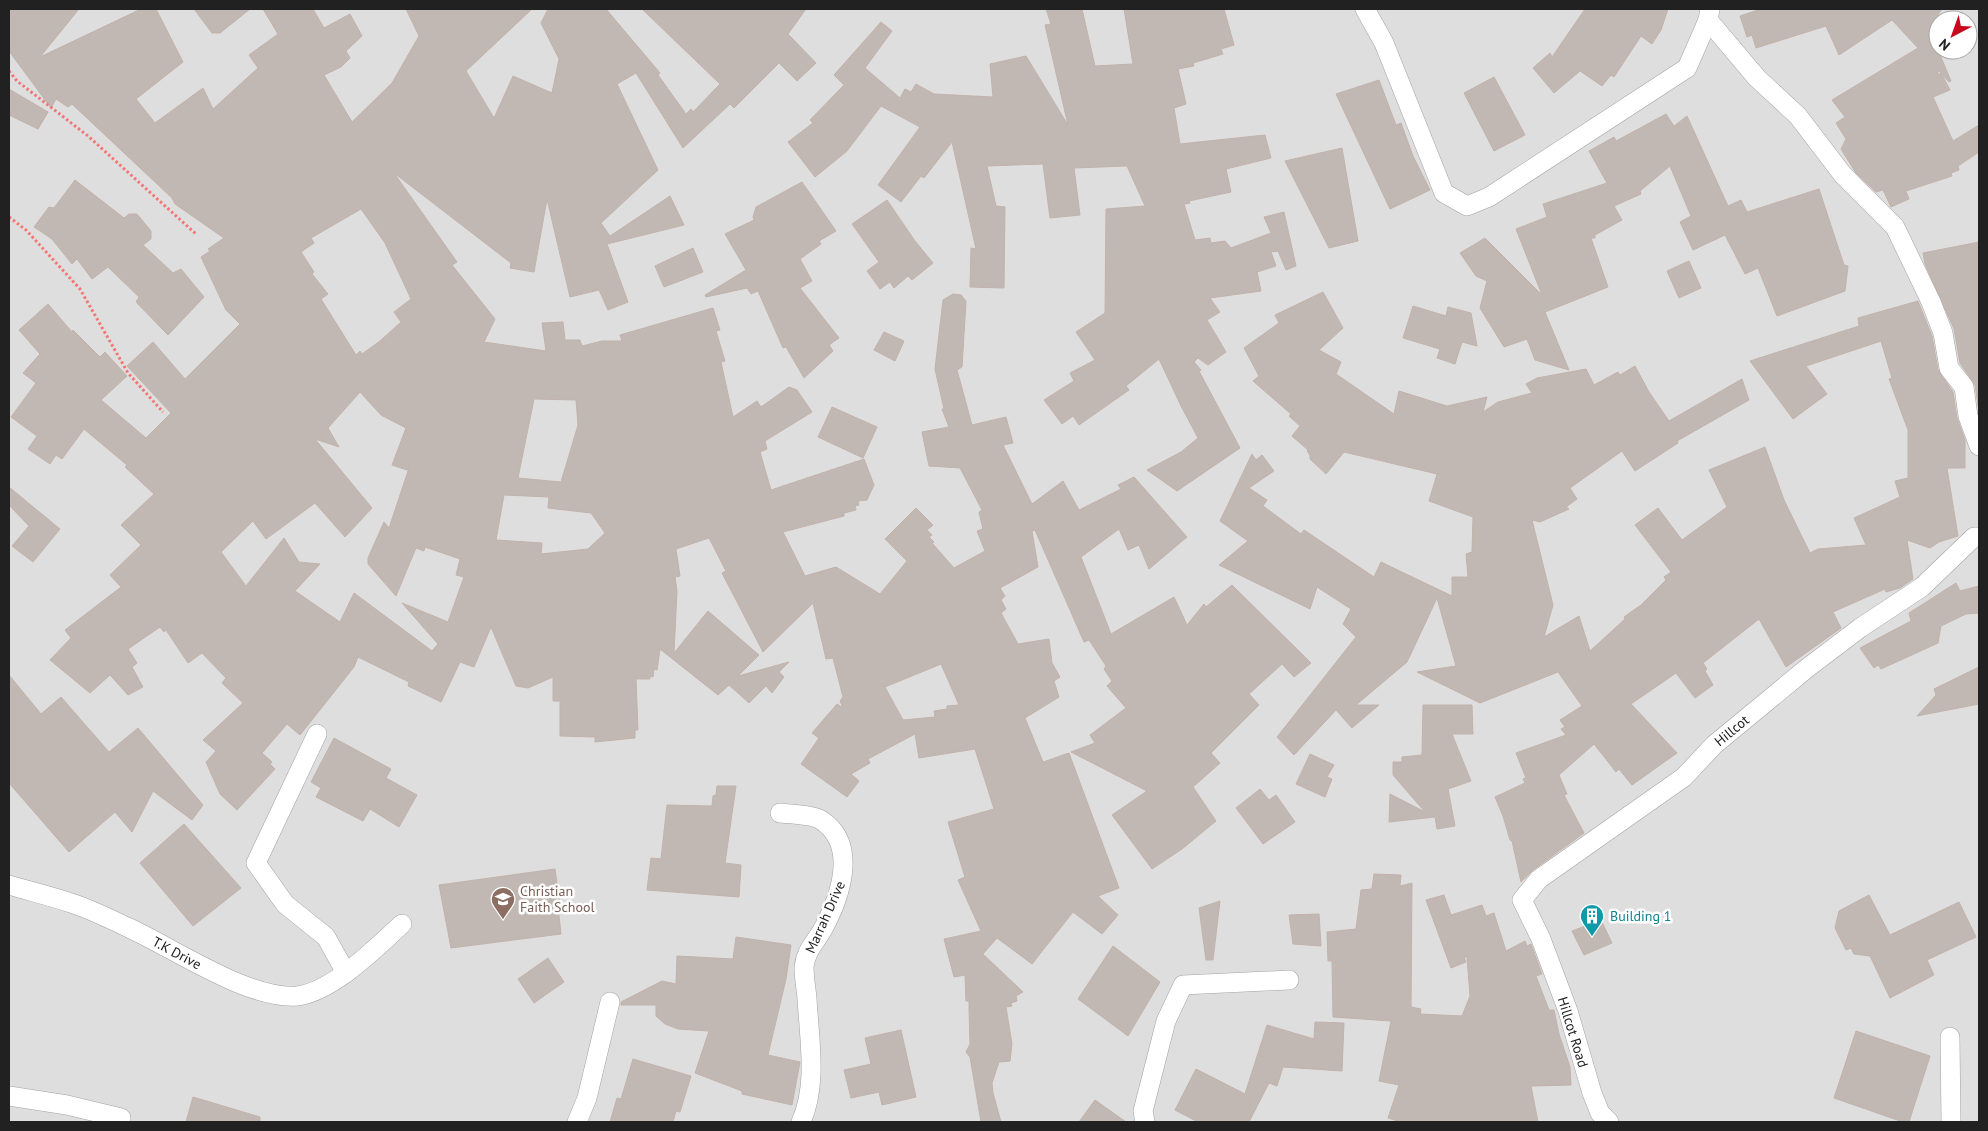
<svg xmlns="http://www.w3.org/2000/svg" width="1988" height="1131" viewBox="0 0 1988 1131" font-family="'PT Sans',sans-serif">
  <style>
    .residential { fill: #dfdede; fill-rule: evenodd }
    .building { fill: #c1b8b4; stroke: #c2b2aa; fill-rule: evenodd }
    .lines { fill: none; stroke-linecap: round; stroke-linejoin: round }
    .street-casing { stroke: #a2a2a2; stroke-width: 20 }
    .path { stroke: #f57575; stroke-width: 3; stroke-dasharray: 2.5 2.5; stroke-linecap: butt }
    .street { stroke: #fff; stroke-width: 19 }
    .labels { text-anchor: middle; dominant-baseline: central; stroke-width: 5; stroke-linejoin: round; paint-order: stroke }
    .street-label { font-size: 14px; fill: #212121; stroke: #fff }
    .education-label { font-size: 14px; fill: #785e54; stroke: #fff; text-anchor: start }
    .culture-label { font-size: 14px; fill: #0d838f; stroke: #fff; text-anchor: start }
  </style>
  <rect width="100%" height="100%" fill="#f1ede8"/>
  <path class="residential" d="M 9,9 L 1979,9 L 1979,1122 L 9,1122 ZM 1938,20 L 1968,20 L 1968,50 L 1938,50 Z"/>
  <g class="building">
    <path d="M 9,9 L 79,9 L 40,57 L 141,9 L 156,9 L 183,62 L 136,99 L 155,123 L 203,88 L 213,109 L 258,68 L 249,55 L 278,34 L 263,9 L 313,9 L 324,28 L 350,14 L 362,36 L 346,51 L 350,58 L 341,67 L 324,75 L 352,122 L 392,83 L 419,36 L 406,9 L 532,9 L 466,71 L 494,118 L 513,76 L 552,93 L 559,59 L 541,23 L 548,9 L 606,9 L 660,73 L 658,75 L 686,114 L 691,109 L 693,112 L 720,84 L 642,9 L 806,9 L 788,34 L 816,63 L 797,81 L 779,63 L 734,108 L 730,104 L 683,148 L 636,73 L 617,84 L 658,170 L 601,223 L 610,236 L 670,196 L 684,225 L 607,244 L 628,302 L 608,310 L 599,290 L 570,297 L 547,199 L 534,272 L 510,268 L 511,263 L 394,173 L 457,262 L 452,265 L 495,319 L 484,342 L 546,351 L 542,323 L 563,322 L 565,340 L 580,340 L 582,346 L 602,341 L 622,341 L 620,335 L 713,308 L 720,330 L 716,331 L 725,361 L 721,362 L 733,417 L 757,401 L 761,407 L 789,387 L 797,390 L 812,412 L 765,441 L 767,449 L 760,452 L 771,490 L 864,459 L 874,485 L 867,500 L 858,501 L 859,505 L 855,506 L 856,510 L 844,513 L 844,516 L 783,532 L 805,576 L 836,567 L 880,594 L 907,561 L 885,539 L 916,508 L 933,525 L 927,530 L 932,535 L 929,537 L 934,542 L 932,543 L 954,568 L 985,551 L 977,531 L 983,529 L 979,512 L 982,510 L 960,468 L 929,466 L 922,432 L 949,427 L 942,409 L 944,409 L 935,369 L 943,300 L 953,294 L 961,295 L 966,301 L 962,367 L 957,370 L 972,425 L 1006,417 L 1013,443 L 1003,445 L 1032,504 L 1063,481 L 1079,510 L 1121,489 L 1118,485 L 1134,477 L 1187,537 L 1149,569 L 1139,545 L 1128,550 L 1119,529 L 1081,557 L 1111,634 L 1174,597 L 1187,625 L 1204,604 L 1206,607 L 1232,585 L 1311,663 L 1294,677 L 1282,664 L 1249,694 L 1259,705 L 1211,753 L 1220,763 L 1193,787 L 1216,821 L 1182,849 L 1152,869 L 1112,815 L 1147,791 L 1071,752 L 1095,743 L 1090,735 L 1126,708 L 1107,686 L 1112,681 L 1104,669 L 1106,666 L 1089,640 L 1084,642 L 1035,530 L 1032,531 L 1038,567 L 1000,588 L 1005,596 L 1001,600 L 1006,609 L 1001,613 L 1018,644 L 1049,639 L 1052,663 L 1060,677 L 1054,681 L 1059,697 L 1025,718 L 1043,762 L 1069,753 L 1119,888 L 1098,896 L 1118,915 L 1102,934 L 1073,912 L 1032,964 L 997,938 L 983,954 L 1023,992 L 1016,996 L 1017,1001 L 1011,1003 L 1012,1006 L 1006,1007 L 1012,1044 L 1010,1061 L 999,1062 L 992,1083 L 993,1093 L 1001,1122 L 981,1122 L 970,1057 L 966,1052 L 970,1044 L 969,1008 L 969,1001 L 966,1001 L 965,975 L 954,977 L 944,939 L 981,931 L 958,880 L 965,877 L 948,822 L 994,809 L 975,749 L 919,758 L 915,734 L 868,759 L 870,763 L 851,774 L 859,781 L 847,797 L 801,764 L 819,738 L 812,733 L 837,704 L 843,708 L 840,701 L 843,697 L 833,658 L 826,659 L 813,603 L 763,652 L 722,573 L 726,571 L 709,538 L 676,549 L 680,576 L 675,577 L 677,591 L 674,653 L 708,611 L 759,655 L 738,676 L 789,662 L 779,672 L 784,677 L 772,693 L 766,686 L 749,703 L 729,685 L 718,695 L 660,649 L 657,670 L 654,669 L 653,677 L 650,676 L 650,679 L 636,679 L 638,730 L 635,730 L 635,738 L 595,742 L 595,737 L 560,736 L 560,701 L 553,701 L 553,677 L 528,688 L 516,686 L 491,627 L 474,667 L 460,662 L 441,702 L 408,686 L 409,682 L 358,657 L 354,667 L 300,735 L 287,724 L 262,753 L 272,762 L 270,764 L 275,769 L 237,810 L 220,794 L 206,762 L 216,751 L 203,740 L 243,703 L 222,683 L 226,678 L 202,653 L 188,663 L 166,630 L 164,632 L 160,627 L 128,649 L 137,663 L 132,667 L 143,687 L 128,695 L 110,675 L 90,693 L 50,660 L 71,638 L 65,630 L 121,587 L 110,575 L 141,545 L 121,525 L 154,494 L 125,467 L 127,465 L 84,429 L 62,459 L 56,455 L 50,464 L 28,449 L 37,436 L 11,417 L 36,383 L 23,373 L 40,354 L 19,330 L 48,304 L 72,332 L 73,330 L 100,357 L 105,352 L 127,376 L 101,400 L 146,438 L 171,413 L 127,366 L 153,342 L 185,379 L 240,324 L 226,310 L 201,257 L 210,251 L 208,249 L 224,238 L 175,204 L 172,198 L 72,104 L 68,107 L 56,99 L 51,108 L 9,51 ZM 361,209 L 385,243 L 411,299 L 394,312 L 401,322 L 380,341 L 362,354 L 360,351 L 356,355 L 321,299 L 328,294 L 312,274 L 314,272 L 301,252 L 314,243 L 311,238 ZM 360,392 L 381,415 L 406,428 L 392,465 L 407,470 L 409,468 L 389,528 L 384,522 L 368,558 L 368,564 L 396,596 L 416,548 L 424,551 L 425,547 L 460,559 L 456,575 L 464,577 L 448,622 L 402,603 L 438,644 L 432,651 L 354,593 L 340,622 L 295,591 L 320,564 L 299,562 L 284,538 L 246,586 L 221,552 L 253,521 L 266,539 L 315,503 L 345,537 L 372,508 L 315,439 L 339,447 L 328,428 ZM 534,399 L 576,400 L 578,425 L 561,482 L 518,478 ZM 504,495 L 549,497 L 548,508 L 591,513 L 605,533 L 588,549 L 541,554 L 542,543 L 496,540 ZM 941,664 L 959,705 L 947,706 L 947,709 L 934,711 L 935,717 L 903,720 L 885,687 Z"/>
    <polygon points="194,9 250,9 220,33 212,33"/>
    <polygon points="1046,9 1082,9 1095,66 1133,64 1124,9 1224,9 1234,45 1221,49 1223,54 1193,63 1194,66 1178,69 1186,104 1174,108 1180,144 1265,135 1271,158 1226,169 1231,192 1189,201 1190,203 1184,204 1195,240 1210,238 1211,243 1225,241 1231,248 1271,233 1264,217 1284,212 1296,266 1286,270 1278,251 1271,252 1276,266 1257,272 1261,291 1210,298 1220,312 1207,320 1226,352 1208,365 1198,358 1194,362 1201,370 1199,371 1240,448 1177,491 1147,470 1181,452 1198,438 1181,406 1159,359 1126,386 1129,390 1079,425 1073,416 1062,424 1044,400 1074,381 1070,373 1095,360 1076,332 1105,313 1106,209 1145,206 1127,166 1074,168 1080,215 1050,218 1043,164 987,166 996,206 1005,207 1004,288 970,287 971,248 976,249 952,142 924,178 921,176 901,202 878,185 920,127 881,106 847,151 815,177 788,142 813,123 810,120 844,85 834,75 881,22 892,31 865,68 900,98 905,89 911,92 916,84 934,94 993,97 990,64 1026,56 1068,125 1045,25 1051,24"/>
    <polygon points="1585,9 1668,9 1661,30 1652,44 1641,36 1614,77 1611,75 1602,86 1580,71 1554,93 1533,68 1550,53 1552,57"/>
    <polygon points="1761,9 1942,9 1929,28 1934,38 1938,35 1938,50 1951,81 1949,82 1938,70 1938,75 1941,73 1950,90 1933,97 1953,141 1979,125 1979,152 1958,166 1959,170 1951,173 1952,176 1906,191 1909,199 1891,207 1883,190 1876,192 1856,173 1841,149 1846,139 1836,123 1845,117 1832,100 1918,48 1892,20 1839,55 1826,26 1756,48 1752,35 1747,37 1740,16"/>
    <polygon points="1494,77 1525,135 1494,151 1464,93"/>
    <polygon points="1379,80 1396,125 1401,123 1413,156 1430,190 1390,209 1336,94"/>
    <polygon points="9,89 48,112 38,129 9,115"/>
    <polygon points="1666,114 1674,126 1687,116 1728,206 1741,200 1747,212 1819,189 1844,265 1848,266 1845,291 1777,316 1758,268 1745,274 1725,235 1693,250 1680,222 1691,216 1670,166 1640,191 1641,194 1614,206 1622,220 1595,235 1595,238 1591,238 1608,287 1545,312 1569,370 1535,360 1527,339 1504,347 1480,308 1487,281 1476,276 1460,253 1485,238 1542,295 1516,229 1547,217 1543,204 1607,183 1589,151 1614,137 1616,141"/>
    <polygon points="1342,148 1358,241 1329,248 1285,161"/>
    <polygon points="75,180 124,218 129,214 137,214 151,231 151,239 143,245 173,273 181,269 204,297 168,335 136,302 139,297 108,267 92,279 77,259 72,264 52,239 34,227 49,207 54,208"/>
    <polygon points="802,182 836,231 819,241 821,244 800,259 812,281 800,288 839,338 829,345 833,351 804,378 786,347 783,348 758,291 751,294 747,288 706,297 705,295 746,270 725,234 754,220 753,217 756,207"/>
    <polygon points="887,200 915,241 933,263 912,280 908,276 894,288 890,282 880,289 867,271 879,262 852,224"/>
    <polygon points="1979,242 1979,412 1975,385 1960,363 1954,329 1925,264 1923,253"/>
    <polygon points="693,248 703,272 664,287 655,266"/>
    <polygon points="1689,261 1701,288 1679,298 1667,271"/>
    <polygon points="1323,292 1343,328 1319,350 1341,362 1336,374 1394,414 1399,391 1447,406 1487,397 1483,412 1498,402 1532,393 1526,384 1537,378 1586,369 1594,385 1618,372 1620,375 1635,366 1649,392 1669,421 1742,379 1749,400 1677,441 1678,443 1635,471 1622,451 1570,488 1577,499 1566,507 1569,509 1540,522 1532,520 1553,605 1544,637 1579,616 1590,651 1625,619 1624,617 1641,605 1666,580 1664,577 1671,572 1635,525 1658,508 1682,540 1727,507 1709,470 1765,447 1784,500 1810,553 1818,549 1866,545 1854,518 1900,497 1895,481 1908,478 1908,430 1889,379 1892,378 1881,341 1806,366 1827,394 1793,419 1750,361 1859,326 1858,318 1918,301 1932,336 1938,370 1953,392 1957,418 1965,440 1965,468 1947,468 1958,536 1939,542 1930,548 1907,540 1913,579 1900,588 1886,592 1885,589 1833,612 1841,628 1786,667 1759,619 1703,663 1707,669 1705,671 1713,685 1695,698 1676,673 1631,704 1677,753 1632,785 1619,769 1616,772 1594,744 1559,775 1567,794 1564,795 1584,833 1533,870 1521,882 1512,841 1510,840 1503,816 1495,797 1525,783 1523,779 1526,778 1516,753 1566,735 1561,729 1565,727 1560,720 1582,706 1558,672 1480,703 1417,672 1456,666 1437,598 1407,662 1356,705 1379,705 1352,728 1336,710 1294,755 1277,737 1356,637 1343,624 1351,609 1317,587 1310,609 1219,565 1248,541 1220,521 1252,454 1256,460 1262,455 1274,471 1249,488 1267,500 1263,506 1301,534 1304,530 1374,577 1381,562 1452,596 1452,577 1468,577 1466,554 1472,552 1473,517 1429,501 1437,474 1344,452 1326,474 1310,459 1310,455 1307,451 1308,450 1292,436 1300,426 1289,416 1291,414 1253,381 1259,376 1244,348 1279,323 1275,315"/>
    <polygon points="1413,306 1446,316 1448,307 1471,313 1477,346 1462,342 1455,364 1437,358 1440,349 1403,338"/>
    <polygon points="884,332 904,341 895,361 874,350"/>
    <polygon points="832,407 877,427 863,458 818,437"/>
    <polygon points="9,487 60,529 33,562 12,546 29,526 9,505"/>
    <polygon points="1956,583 1960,591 1979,586 1979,613 1966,614 1941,626 1938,643 1881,669 1878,665 1874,668 1860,648 1911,621 1909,613"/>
    <polygon points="1979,667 1979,704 1917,716 1936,695 1934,689"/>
    <polygon points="9,675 41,714 61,697 109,752 138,728 203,805 192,820 153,791 132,832 115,812 69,852 9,783"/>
    <polygon points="1423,705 1472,705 1473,734 1452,734 1471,781 1448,789 1455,826 1437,829 1435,817 1389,822 1390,794 1425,812 1393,775 1393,762 1402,762 1402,757 1422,755"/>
    <polygon points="334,738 391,769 386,778 417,795 399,827 370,809 363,821 316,797 321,788 311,782"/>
    <polygon points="1310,754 1334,765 1327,777 1332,779 1325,797 1296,784"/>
    <polygon points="717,786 736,786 725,863 741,865 739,897 647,890 651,858 661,859 667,805 712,806 713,796 716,795"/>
    <polygon points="1260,789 1269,800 1276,795 1295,822 1263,844 1236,808"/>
    <polygon points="184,824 241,888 193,926 140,863"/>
    <polygon points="555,869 560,906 558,906 561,934 451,948 439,885"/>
    <polygon points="1374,874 1401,875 1400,886 1412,883 1411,1007 1421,1009 1420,1014 1462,1016 1470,996 1467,957 1464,957 1466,962 1451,968 1426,900 1444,895 1451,915 1482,905 1486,916 1494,913 1506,951 1525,941 1527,946 1531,944 1542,974 1536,976 1549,1010 1554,1010 1559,1034 1570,1067 1571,1085 1531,1086 1538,1122 1401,1122 1388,1118 1399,1085 1379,1081 1391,1021 1333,1017 1332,961 1328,961 1327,932 1356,929 1361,890 1372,889"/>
    <polygon points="1869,895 1890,935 1959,902 1976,937 1927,960 1934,975 1890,998 1870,956 1854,954 1851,948 1846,950 1835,928 1839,911"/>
    <polygon points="1220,901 1213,960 1206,960 1199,908"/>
    <polygon points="1319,914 1321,946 1293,944 1289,915"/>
    <polygon points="1601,920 1612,943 1584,955 1572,931"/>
    <polygon points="736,937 791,945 786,979 768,1055 800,1062 792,1105 742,1094 742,1091 695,1073 709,1031 678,1029 665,1024 656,1016 656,1005 621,1005 621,1002 662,981 676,984 677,956 733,959"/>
    <polygon points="1113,946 1160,982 1128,1036 1078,999"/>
    <polygon points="548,958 564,982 534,1003 518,979"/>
    <polygon points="1315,1022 1344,1023 1342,1071 1283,1067 1277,1086 1269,1083 1249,1122 1198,1122 1175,1110 1196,1069 1245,1094 1267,1025 1314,1039"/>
    <polygon points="901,1030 916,1097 882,1105 879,1092 851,1098 844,1070 871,1064 865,1038"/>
    <polygon points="1856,1031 1930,1056 1909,1122 1903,1122 1834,1098"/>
    <polygon points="633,1059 691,1076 680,1112 676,1111 673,1122 610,1122 617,1098 621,1099"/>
    <polygon points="193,1097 260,1117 260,1122 186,1122"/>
    <polygon points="1095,1100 1126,1122 1079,1122"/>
  </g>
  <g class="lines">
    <g class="street-casing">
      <g id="street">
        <polyline points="1365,9 1384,43 1444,193 1467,206 1489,197 1687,68 1708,20 1710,9"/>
        <polyline points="1708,20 1757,78 1798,116 1843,175 1895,227 1931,302 1943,333 1949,368 1964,387 1968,416 1979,446"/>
        <polyline points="317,734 256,863 285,904 326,937 346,973"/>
        <path d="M 780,813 C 789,814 814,815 821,820 C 858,844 841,895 824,927 C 817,941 806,949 804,967 C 804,977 806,988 807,998 C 809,1038 818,1084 801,1122"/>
        <path id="s1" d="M 9,885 C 29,891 50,896 71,903 C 90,909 108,918 127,927 C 172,947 248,1000 297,996 C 332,992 376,948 402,924"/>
        <polyline points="1950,1037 1951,1122"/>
        <polyline points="9,1096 67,1105 121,1118"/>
        <polyline points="577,1122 587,1098 610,1002"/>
        <polyline points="1145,1122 1143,1111 1166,1021 1183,985 1289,980"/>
        <path id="s2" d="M 1609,1122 L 1600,1113 L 1592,1093 L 1568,1011 L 1541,939 L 1522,900 L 1539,879 L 1684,777 L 1714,745 L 1806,669 L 1860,628 L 1922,587 L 1974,537 L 1979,537"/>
      </g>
    </g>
    <g class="path">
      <polyline points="9,71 17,81 88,136 197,235"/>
      <polyline points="9,217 26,230 80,289 128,373 163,412"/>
    </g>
    <use href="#street" class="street"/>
  </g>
  <defs>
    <g id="school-pin" transform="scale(1.25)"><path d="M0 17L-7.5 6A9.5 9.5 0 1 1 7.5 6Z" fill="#8d6e63" stroke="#fff"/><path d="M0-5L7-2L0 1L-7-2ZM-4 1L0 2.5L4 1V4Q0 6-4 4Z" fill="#fff"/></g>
    <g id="building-pin" transform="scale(1.25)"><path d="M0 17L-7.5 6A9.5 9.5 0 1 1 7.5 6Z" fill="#0f9aa8" stroke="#fff"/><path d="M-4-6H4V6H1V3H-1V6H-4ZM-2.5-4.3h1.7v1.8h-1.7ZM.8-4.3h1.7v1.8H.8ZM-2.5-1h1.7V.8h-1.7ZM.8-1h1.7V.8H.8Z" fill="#fff"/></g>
  </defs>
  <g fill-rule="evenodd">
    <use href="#school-pin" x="503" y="899"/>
    <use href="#building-pin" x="1592" y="916"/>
  </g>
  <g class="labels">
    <g class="street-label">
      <text stroke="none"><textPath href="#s2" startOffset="511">Hillcot</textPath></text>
      <text transform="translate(825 917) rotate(-66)">Marrah Drive</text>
      <text stroke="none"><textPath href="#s1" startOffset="182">T.K Drive</textPath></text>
      <text transform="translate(1573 1032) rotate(73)">Hillcot Road</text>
    </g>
    <g class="education-label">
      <text x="520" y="891">Christian<tspan x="520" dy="16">Faith School</tspan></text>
    </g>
    <g class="culture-label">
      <text x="1610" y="916">Building 1</text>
    </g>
  </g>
  <rect width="1988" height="1131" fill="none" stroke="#212121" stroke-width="20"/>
  <g transform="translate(1953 35) rotate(221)"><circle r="24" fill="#ffffff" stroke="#a6a6a6"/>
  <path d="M0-4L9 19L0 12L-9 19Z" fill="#c9081c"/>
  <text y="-8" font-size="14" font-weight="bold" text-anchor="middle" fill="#212121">N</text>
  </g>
</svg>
